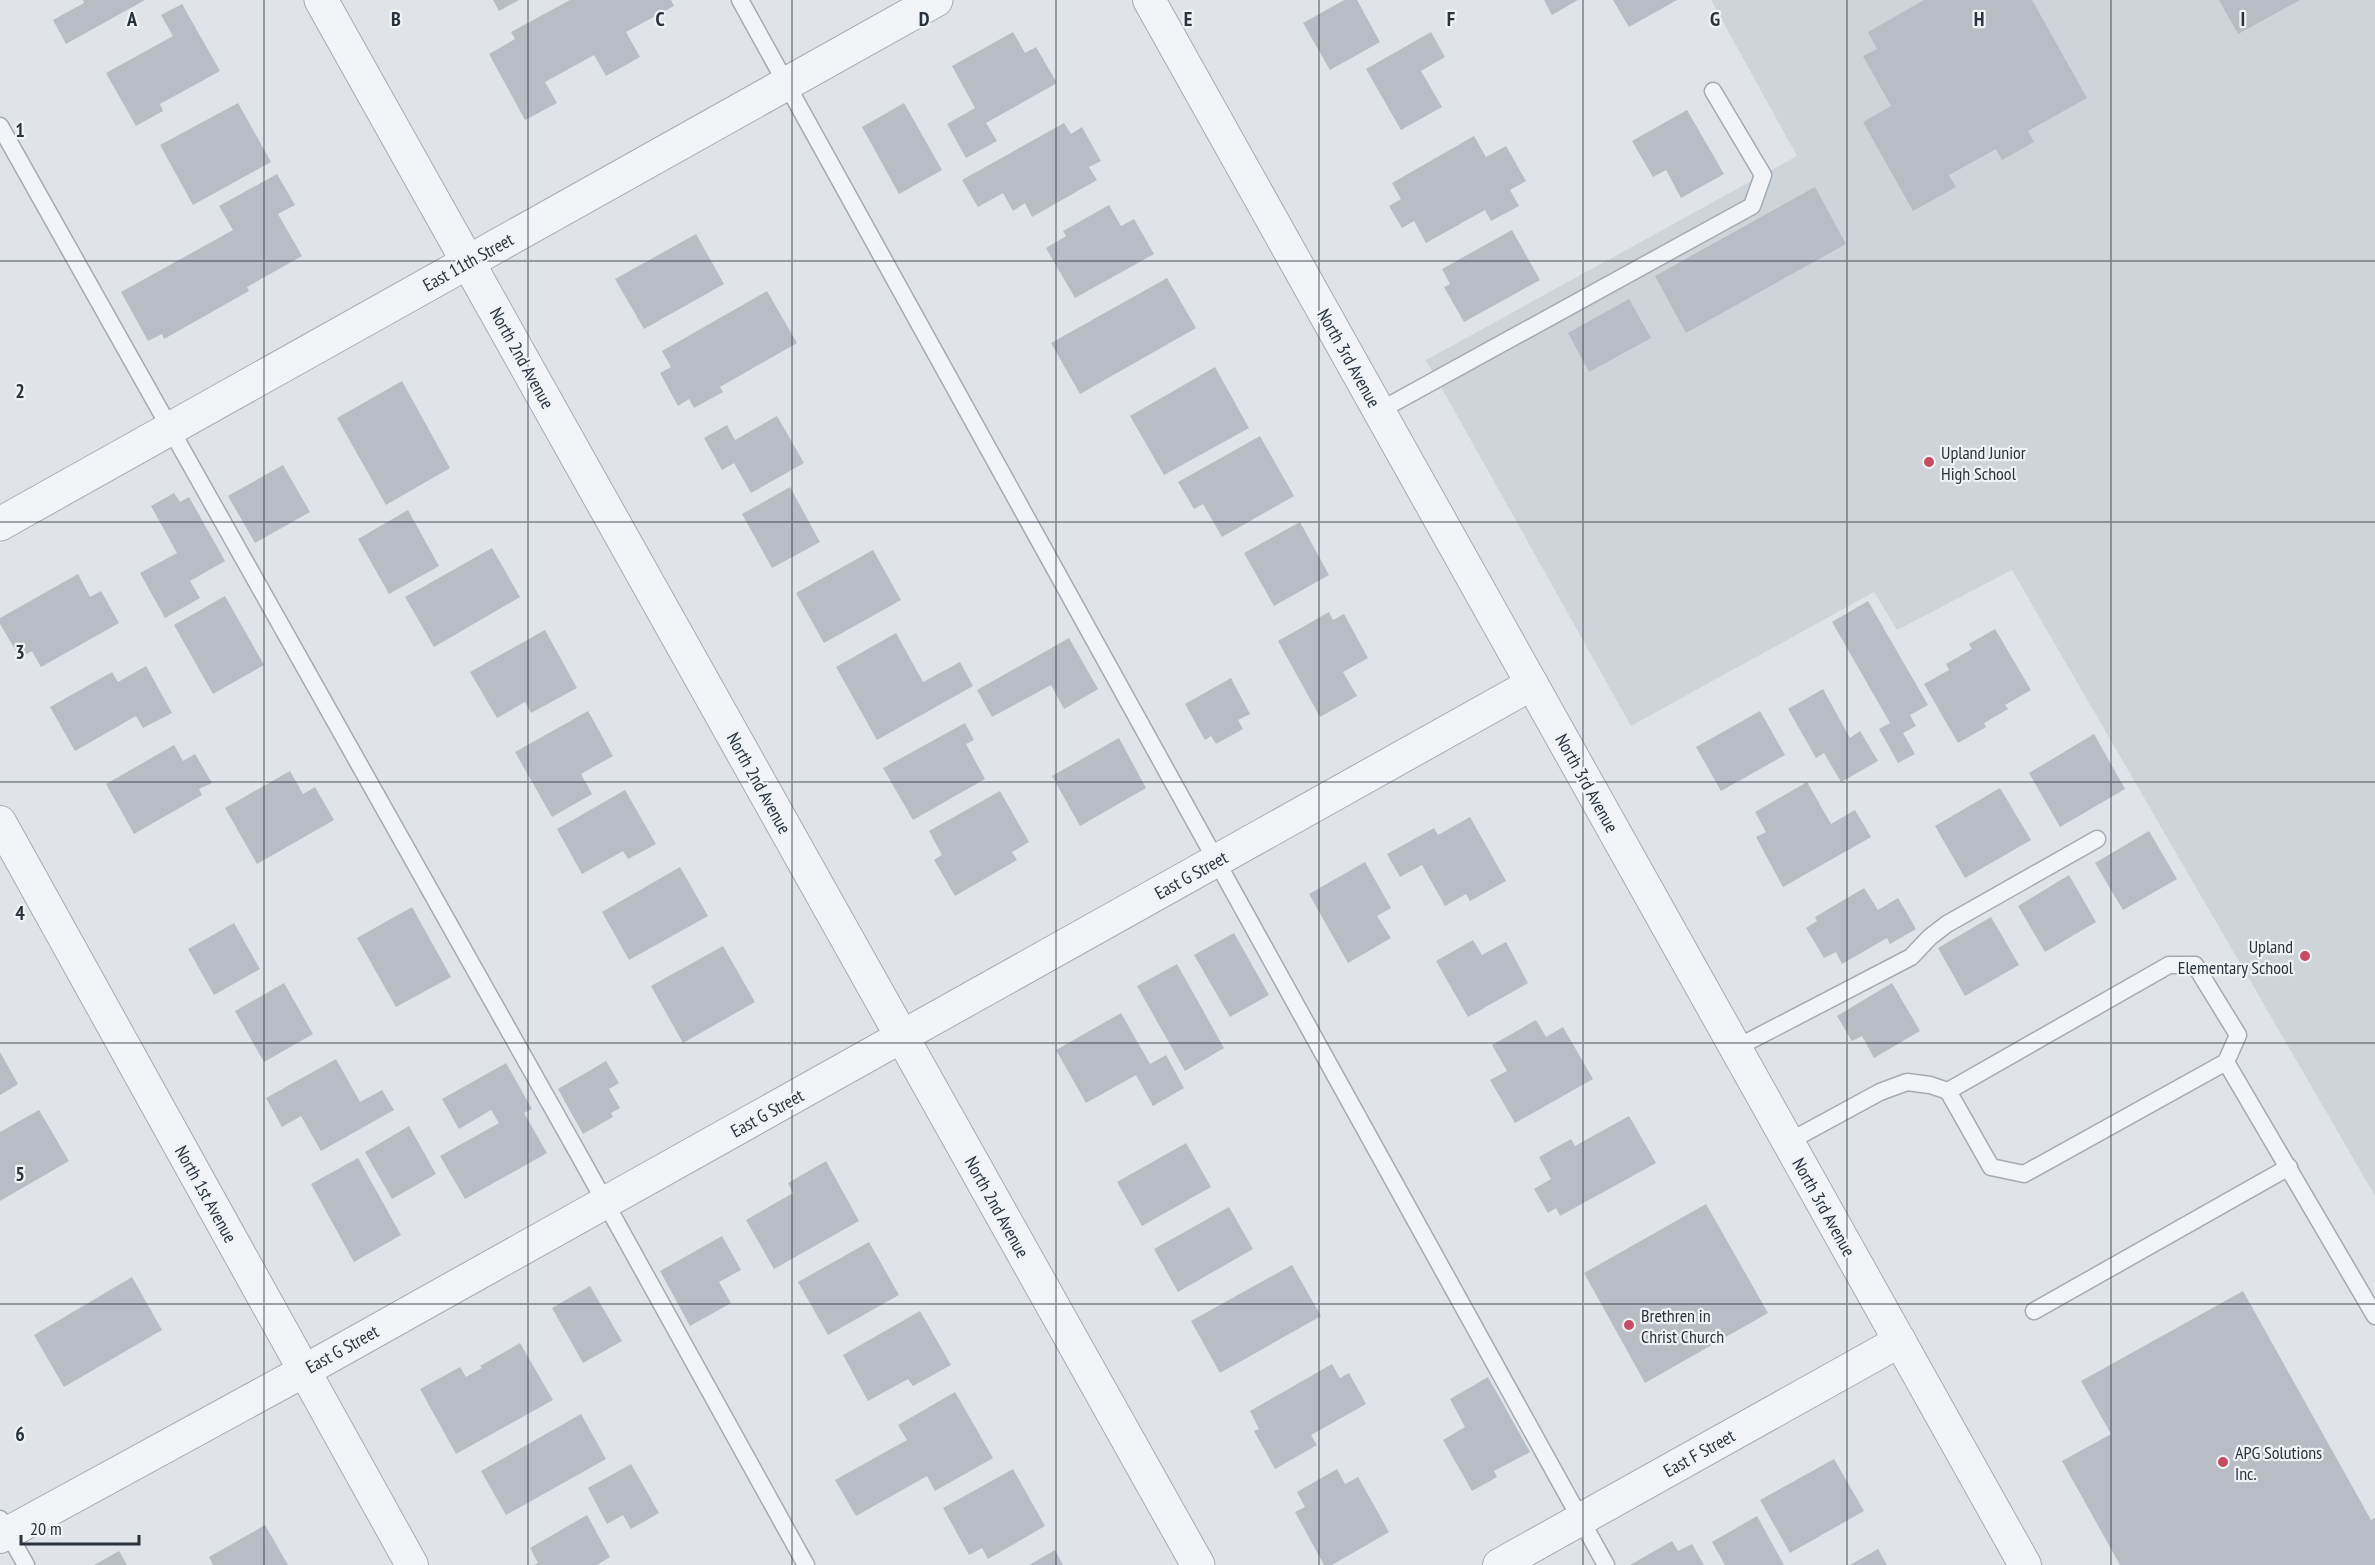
<svg xmlns="http://www.w3.org/2000/svg" width="2375" height="1565" viewBox="0 0 2375 1565" font-family="'PT Sans Narrow',sans-serif">
  <style>
    .built { fill: #cfd3da }
    .building { fill: #b8bdc5 }
    .lines { fill: none; stroke-linecap: round; stroke-linejoin: round }
    .service-casing { stroke: #a6abb2; stroke-width: 19 }
    .minor-casing { stroke: #a6abb2; stroke-width: 34 }
    .tertiary-casing { stroke: #a6abb2; stroke-width: 35 }
    .service { stroke: #f3f4f7; stroke-width: 16 }
    .minor { stroke: #f3f4f7; stroke-width: 32 }
    .tertiary { stroke: #f3f4f7; stroke-width: 33 }
    .grid { fill: none; stroke: #2a323f; stroke-width: 1.5; stroke-opacity: 0.55 }
    .poi-dot { fill: #c64d61; stroke: #f0f3f6; stroke-width: 2 }
    .labels { text-anchor: middle; dominant-baseline: central; stroke-width: 4.5; stroke-linejoin: round; paint-order: stroke }
    .street-label { font-size: 18px; fill: #2a323f; stroke: #f0f3f6 }
    .poi-label { font-size: 18px; fill: #2a323f; stroke: #f0f3f6; text-anchor: start }
    .grid-label { font-size: 20px; text-anchor: middle; font-weight: bold; fill: #2a323f; stroke: #f0f3f6; stroke-width: 4.5; stroke-linejoin: round; paint-order: stroke }
  </style>
  <rect width="100%" height="100%" fill="#e0e4e8"/>
  <polygon class="built" points="1711,0 2375,0 2375,1196 2012,570 1897,630 1874,592 1631,726 1426,360 1797,156"/>
  <g class="building">
    <polygon points="83,0 145,0 66,44 53,20 84,3"/>
    <polygon points="493,0 519,0 499,11"/>
    <polygon points="570,0 671,0 674,6 626,32 640,57 606,76 594,55 545,82 557,103 525,120 489,54 515,39 511,32"/>
    <polygon points="1344,0 1357,0 1380,42 1330,70 1303,23"/>
    <polygon points="1544,0 1578,0 1552,15"/>
    <polygon points="1613,0 1677,0 1629,27"/>
    <polygon points="1924,0 2032,0 2087,98 2028,131 2034,142 2002,160 1996,149 1949,175 1956,187 1913,211 1863,122 1891,106 1863,56 1877,49 1868,32"/>
    <polygon points="2219,0 2300,0 2238,34"/>
    <polygon points="182,4 220,71 160,104 163,111 136,126 106,73 173,36 161,15"/>
    <polygon points="1013,32 1025,53 1036,47 1057,83 986,123 997,141 966,158 947,124 975,108 952,66"/>
    <polygon points="1431,32 1445,57 1421,71 1442,107 1401,130 1366,69"/>
    <polygon points="238,103 271,162 193,205 160,145"/>
    <polygon points="904,103 942,170 899,194 862,127"/>
    <polygon points="1687,110 1724,174 1681,198 1666,170 1653,177 1632,141"/>
    <polygon points="1064,123 1071,134 1082,127 1101,161 1089,167 1097,180 1032,217 1025,203 1013,211 1003,193 978,207 962,180"/>
    <polygon points="1474,136 1486,157 1506,146 1526,181 1510,190 1519,206 1491,221 1485,210 1426,243 1414,221 1402,228 1389,206 1401,199 1392,183"/>
    <polygon points="277,174 295,205 278,214 302,256 247,287 249,291 164,339 162,334 148,341 121,292 233,230 219,206"/>
    <polygon points="1815,187 1846,244 1686,333 1655,276"/>
    <polygon points="1109,205 1121,226 1134,219 1154,254 1075,298 1046,248 1066,236 1063,231"/>
    <polygon points="1512,230 1540,280 1464,322 1444,287 1450,284 1442,269"/>
    <polygon points="696,234 724,284 644,329 615,279"/>
    <polygon points="1167,278 1196,328 1080,394 1051,343"/>
    <polygon points="767,291 797,343 720,387 723,392 694,408 689,399 678,406 660,373 671,367 662,351"/>
    <polygon points="1629,299 1651,338 1589,372 1568,333"/>
    <polygon points="1215,367 1249,428 1164,475 1130,416"/>
    <polygon points="402,381 450,468 386,505 337,418"/>
    <polygon points="777,416 804,463 751,493 734,463 722,470 704,438 727,425 735,440"/>
    <polygon points="1260,436 1294,496 1222,537 1203,504 1194,509 1178,482"/>
    <polygon points="283,465 310,512 255,543 228,496"/>
    <polygon points="790,487 820,542 772,568 742,514"/>
    <polygon points="174,493 180,502 189,497 225,561 190,581 200,598 165,618 140,573 177,553 151,506"/>
    <polygon points="408,510 439,566 389,594 358,539"/>
    <polygon points="1300,522 1329,575 1274,606 1244,553"/>
    <polygon points="492,548 520,597 434,647 405,597"/>
    <polygon points="873,550 901,600 824,643 796,593"/>
    <polygon points="78,574 90,597 101,591 119,623 41,667 32,651 20,658 0,624 0,618"/>
    <polygon points="225,596 264,665 213,694 174,625"/>
    <polygon points="1868,601 1928,705 1910,715 1916,726 1903,733 1915,754 1898,763 1879,729 1890,723 1832,622"/>
    <polygon points="1329,612 1333,620 1344,614 1368,658 1343,672 1357,696 1320,717 1278,641"/>
    <polygon points="1995,629 2031,690 2005,705 2008,709 1984,723 1986,727 1958,743 1924,684 1949,670 1946,664 1972,649 1969,644"/>
    <polygon points="545,630 577,688 531,713 525,702 497,718 470,672"/>
    <polygon points="896,633 923,682 960,662 973,686 877,740 836,667"/>
    <polygon points="1069,638 1098,689 1064,709 1051,685 992,717 977,690"/>
    <polygon points="146,666 172,713 143,728 136,716 75,751 50,707 112,672 118,682"/>
    <polygon points="1231,678 1250,714 1238,720 1243,729 1216,744 1211,736 1205,740 1185,704"/>
    <polygon points="1823,689 1850,738 1860,731 1878,761 1841,782 1824,753 1816,758 1788,709"/>
    <polygon points="588,711 613,756 581,774 592,794 552,817 515,752"/>
    <polygon points="1760,711 1785,755 1721,791 1696,747"/>
    <polygon points="965,723 974,740 966,744 985,779 913,820 883,768"/>
    <polygon points="2094,734 2125,789 2060,827 2029,773"/>
    <polygon points="1119,738 1146,788 1080,826 1052,776"/>
    <polygon points="174,745 183,761 195,754 212,783 199,789 202,795 134,834 106,784"/>
    <polygon points="290,771 303,794 315,787 334,820 257,864 225,808"/>
    <polygon points="1807,782 1831,824 1855,810 1871,837 1783,887 1756,837 1766,832 1755,812"/>
    <polygon points="2000,788 2031,840 1965,878 1935,826"/>
    <polygon points="625,790 656,844 628,859 623,851 582,874 557,829"/>
    <polygon points="1000,791 1029,842 1012,852 1017,860 955,896 934,860 942,855 929,831"/>
    <polygon points="1470,817 1506,881 1470,901 1466,894 1445,906 1422,865 1400,877 1387,854 1434,828 1438,835"/>
    <polygon points="2149,831 2177,879 2123,910 2095,863"/>
    <polygon points="1365,862 1391,908 1377,916 1391,938 1348,963 1309,894"/>
    <polygon points="680,867 708,916 629,960 602,912"/>
    <polygon points="2069,875 2096,922 2045,952 2018,906"/>
    <polygon points="1864,888 1878,910 1898,898 1916,929 1890,944 1887,938 1842,964 1836,952 1824,958 1806,928 1817,921 1815,917"/>
    <polygon points="412,907 451,977 396,1007 357,938"/>
    <polygon points="1991,917 2019,965 1965,996 1938,948"/>
    <polygon points="234,923 260,969 214,995 188,949"/>
    <polygon points="1234,933 1269,995 1230,1017 1194,955"/>
    <polygon points="1473,940 1482,955 1506,942 1528,983 1468,1017 1436,961"/>
    <polygon points="723,946 755,1002 683,1043 651,986"/>
    <polygon points="1177,964 1224,1048 1185,1071 1137,986"/>
    <polygon points="284,983 313,1034 264,1062 235,1011"/>
    <polygon points="1892,983 1920,1031 1874,1058 1862,1036 1852,1041 1837,1016"/>
    <polygon points="1121,1013 1150,1064 1166,1055 1184,1088 1153,1106 1136,1075 1086,1103 1056,1050"/>
    <polygon points="1536,1020 1546,1037 1563,1027 1593,1079 1515,1123 1490,1080 1507,1071 1492,1045"/>
    <polygon points="0,1052 18,1084 0,1095"/>
    <polygon points="336,1059 360,1102 382,1090 394,1110 321,1151 301,1116 282,1127 266,1098"/>
    <polygon points="606,1061 619,1083 609,1089 620,1108 611,1113 613,1117 583,1134 558,1089"/>
    <polygon points="506,1063 532,1109 524,1113 547,1153 465,1199 440,1156 499,1123 491,1110 459,1129 442,1099"/>
    <polygon points="39,1110 69,1161 0,1201 0,1132"/>
    <polygon points="1629,1116 1656,1163 1560,1216 1556,1208 1548,1213 1534,1189 1551,1179 1539,1157 1571,1139 1575,1146"/>
    <polygon points="409,1126 436,1174 392,1199 365,1152"/>
    <polygon points="1186,1143 1211,1187 1142,1226 1117,1182"/>
    <polygon points="358,1158 401,1235 354,1262 311,1184"/>
    <polygon points="826,1161 859,1221 774,1269 746,1220 793,1193 788,1183"/>
    <polygon points="1706,1204 1768,1313 1645,1383 1584,1273"/>
    <polygon points="1229,1207 1253,1249 1178,1292 1154,1249"/>
    <polygon points="722,1236 741,1270 719,1282 731,1303 690,1326 660,1271"/>
    <polygon points="869,1242 899,1295 828,1335 798,1282"/>
    <polygon points="1292,1265 1321,1316 1220,1373 1191,1321"/>
    <polygon points="132,1277 162,1330 64,1387 34,1335"/>
    <polygon points="590,1286 622,1341 583,1363 552,1308"/>
    <polygon points="2243,1291 2371,1520 2375,1518 2375,1565 2120,1565 2062,1461 2111,1434 2081,1381"/>
    <polygon points="920,1311 951,1365 913,1386 908,1379 868,1401 843,1355"/>
    <polygon points="520,1343 553,1400 456,1454 420,1389 460,1367 466,1377 482,1368 480,1366"/>
    <polygon points="1332,1364 1340,1378 1349,1373 1366,1404 1311,1435 1317,1445 1275,1469 1254,1431 1259,1429 1250,1411"/>
    <polygon points="1488,1377 1530,1452 1494,1471 1497,1477 1472,1491 1443,1440 1465,1427 1450,1399"/>
    <polygon points="955,1392 993,1458 935,1491 927,1476 856,1516 835,1480 907,1440 898,1425"/>
    <polygon points="581,1414 606,1459 506,1515 481,1471"/>
    <polygon points="1834,1459 1864,1511 1790,1553 1760,1500"/>
    <polygon points="631,1464 659,1513 631,1529 623,1515 607,1524 588,1488"/>
    <polygon points="1013,1469 1045,1526 988,1559 982,1548 969,1555 943,1508"/>
    <polygon points="1337,1469 1345,1484 1358,1477 1389,1532 1332,1565 1324,1565 1295,1512 1305,1507 1297,1492"/>
    <polygon points="587,1515 610,1557 597,1565 534,1565 538,1563 530,1548"/>
    <polygon points="1757,1516 1784,1565 1725,1565 1712,1542"/>
    <polygon points="265,1525 288,1565 213,1565 209,1557"/>
    <polygon points="1672,1541 1678,1551 1692,1544 1704,1565 1630,1565"/>
    <polygon points="1878,1549 1887,1565 1850,1565"/>
    <polygon points="1055,1550 1063,1565 1029,1565"/>
    <polygon points="119,1551 127,1565 94,1565"/>
  </g>
  <g class="lines">
    <g class="service-casing">
      <g id="service">
        <polyline points="740,0 1606,1565"/>
        <polyline points="0,126 579,1155 806,1565"/>
        <polyline points="1379,411 1752,206 1763,175 1713,91"/>
        <polyline points="1736,1048 1911,957 1930,937 1947,924 2097,839"/>
        <polyline points="2226,1062 2375,1316"/>
        <polyline points="1788,1142 1880,1092 1907,1082 1930,1085 1948,1091 1991,1167 2024,1174 2226,1062 2238,1035 2195,965 2169,965 1948,1091"/>
        <polyline points="2034,1311 2289,1167"/>
        <polyline points="0,1519 26,1565"/>
      </g>
    </g>
    <g class="minor-casing">
      <g id="minor">
        <polyline points="1149,0 2025,1565"/>
        <polyline points="0,822 412,1565"/>
        <polyline points="0,1537 304,1371 1532,684"/>
        <polyline points="1499,1565 1900,1341"/>
      </g>
    </g>
    <g class="tertiary-casing">
      <g id="tertiary">
        <polyline points="321,0 1198,1565"/>
        <polyline points="0,524 936,0"/>
      </g>
    </g>
    <use href="#service" class="service"/>
    <use href="#minor" class="minor"/>
    <use href="#tertiary" class="tertiary"/>
  </g>
  <path class="grid" d="M 264,0 L 264,1565M 528,0 L 528,1565M 792,0 L 792,1565M 1056,0 L 1056,1565M 1319,0 L 1319,1565M 1583,0 L 1583,1565M 1847,0 L 1847,1565M 2111,0 L 2111,1565M 0,261 L 2375,261M 0,522 L 2375,522M 0,782 L 2375,782M 0,1043 L 2375,1043M 0,1304 L 2375,1304"/>
  <g class="poi-dot">
    <circle cx="1929" cy="462" r="6"/>
    <circle cx="2305" cy="956" r="6"/>
    <circle cx="1629" cy="1325" r="6"/>
    <circle cx="2223" cy="1462" r="6"/>
  </g>
  <g class="labels">
    <g class="street-label">
      <text transform="translate(468 262) rotate(-29)">East 11th Street</text>
      <text transform="translate(522 358) rotate(61)">North 2nd Avenue</text>
      <text transform="translate(1349 358) rotate(61)">North 3rd Avenue</text>
      <text transform="translate(759 783) rotate(61)">North 2nd Avenue</text>
      <text transform="translate(1587 783) rotate(61)">North 3rd Avenue</text>
      <text transform="translate(1191 875) rotate(-29)">East G Street</text>
      <text transform="translate(767 1113) rotate(-29)">East G Street</text>
      <text transform="translate(206 1194) rotate(61)">North 1st Avenue</text>
      <text transform="translate(997 1207) rotate(61)">North 2nd Avenue</text>
      <text transform="translate(1824 1207) rotate(61)">North 3rd Avenue</text>
      <text transform="translate(342 1349) rotate(-29)">East G Street</text>
      <text transform="translate(1699 1453) rotate(-29)">East F Street</text>
    </g>
    <g class="poi-label">
      <text x="1941" y="452">Upland Junior<tspan x="1941" dy="21">High School</tspan></text>
      <text x="2293" y="946" text-anchor="end">Upland<tspan x="2293" dy="21">Elementary School</tspan></text>
      <text x="1641" y="1315">Brethren in<tspan x="1641" dy="21">Christ Church</tspan></text>
      <text x="2235" y="1452">APG Solutions<tspan x="2235" dy="21">Inc.</tspan></text>
    </g>
  </g>
  <g class="grid-label">
    <text x="132" y="26">A</text>
    <text x="396" y="26">B</text>
    <text x="660" y="26">C</text>
    <text x="924" y="26">D</text>
    <text x="1188" y="26">E</text>
    <text x="1451" y="26">F</text>
    <text x="1715" y="26">G</text>
    <text x="1979" y="26">H</text>
    <text x="2243" y="26">I</text>
    <text x="20" y="137">1</text>
    <text x="20" y="398">2</text>
    <text x="20" y="659">3</text>
    <text x="20" y="920">4</text>
    <text x="20" y="1181">5</text>
    <text x="20" y="1441">6</text>
  </g>
  <path d="M21 1535v9h118v-9" fill="none" stroke="#2a323f" stroke-width="3"/>
  <text x="30" y="1535" font-size="18" fill="#2a323f" stroke="#f0f3f6" stroke-width="4.5" paint-order="stroke">20 m</text>
</svg>
